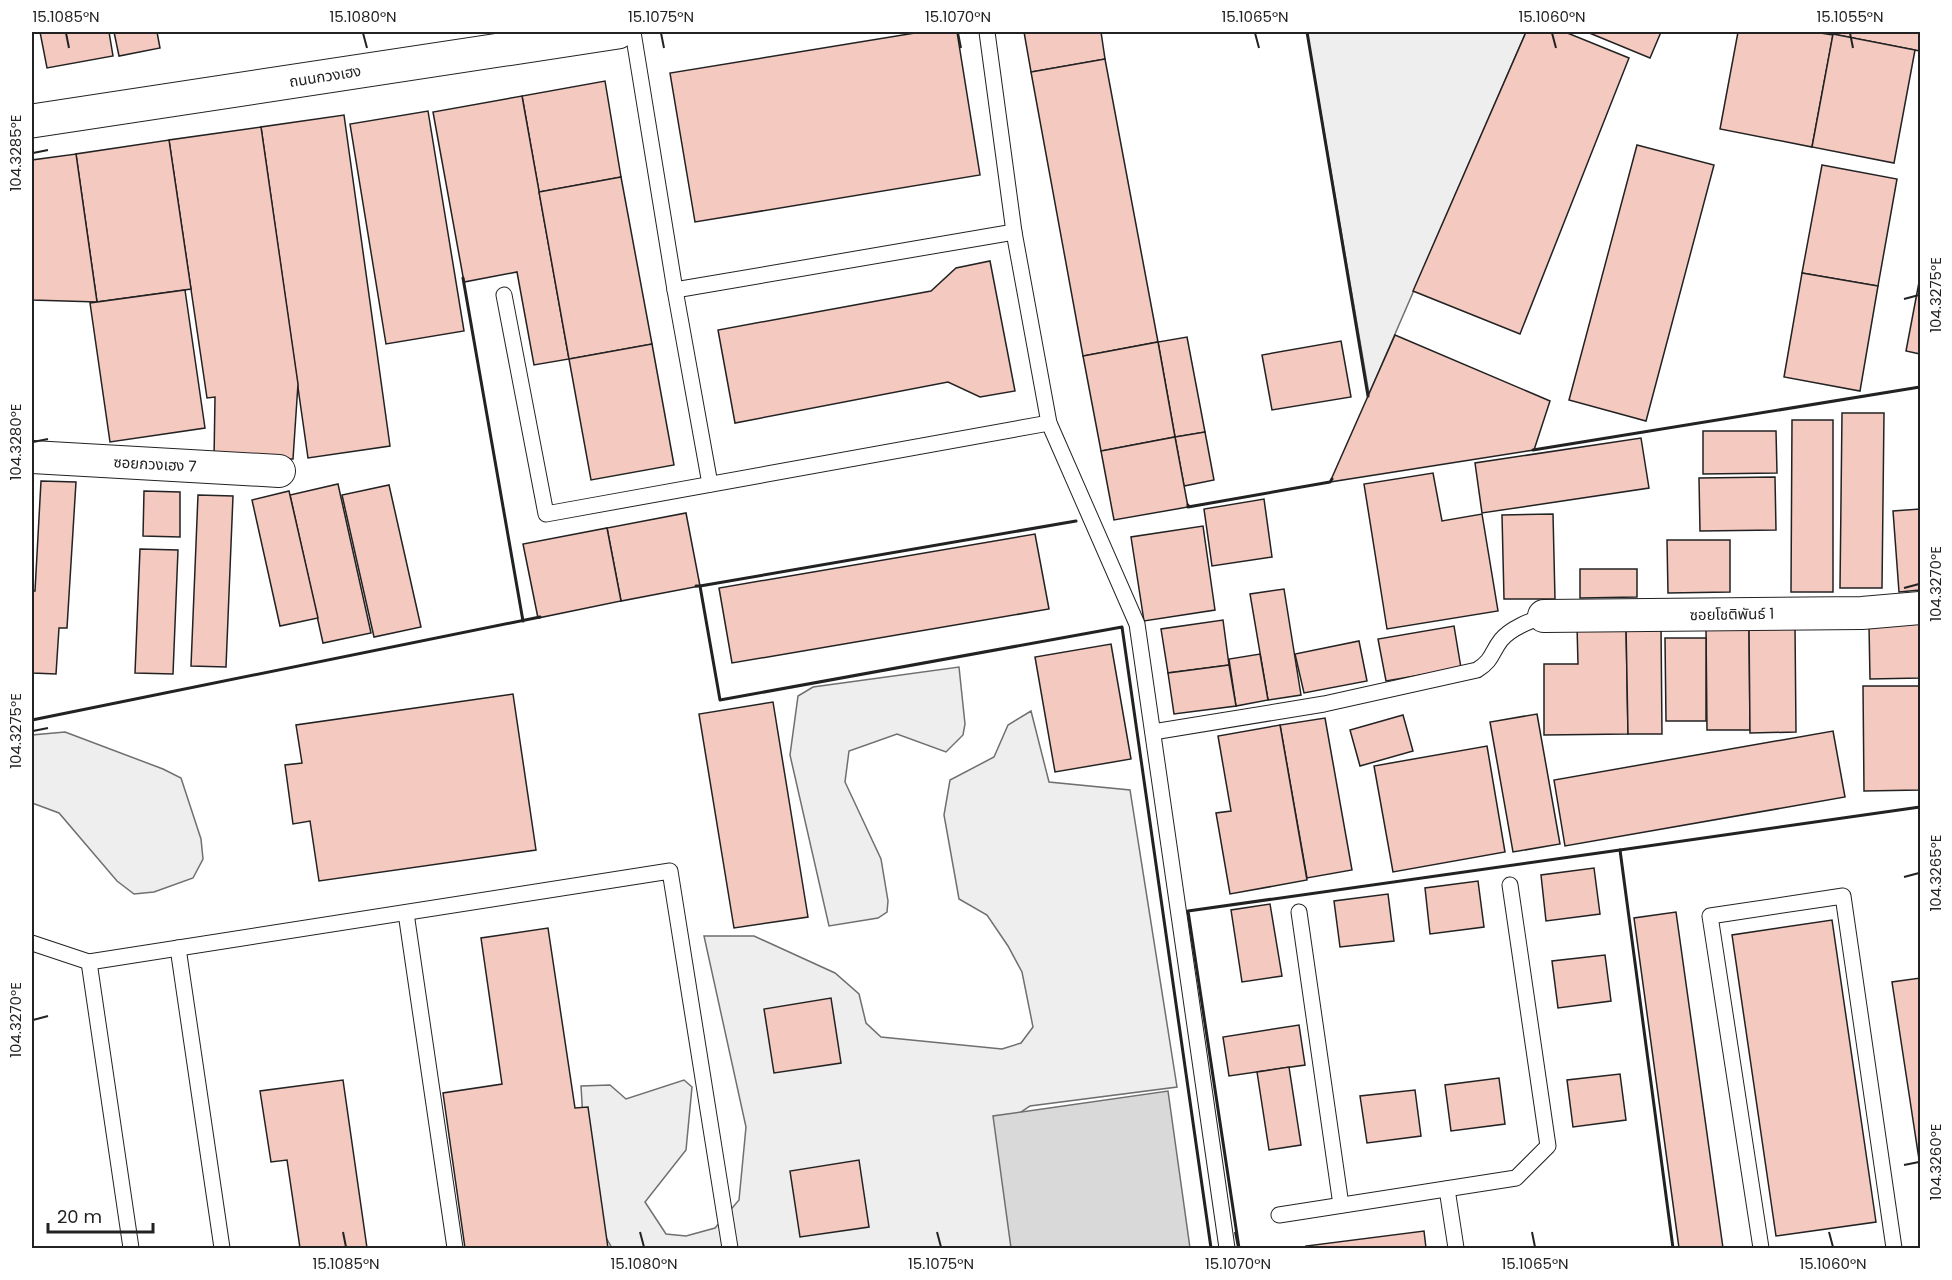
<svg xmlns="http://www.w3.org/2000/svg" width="1952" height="1280" viewBox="0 0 1952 1280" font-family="Poppins,'Noto Sans Thai',sans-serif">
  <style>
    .green { fill: #eee; stroke: #6f6f6f; stroke-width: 1.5 }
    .water { fill: #d9d9d9; stroke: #6f6f6f; stroke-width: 1.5 }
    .building { fill: #f3c9c0; stroke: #222; stroke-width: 1.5 }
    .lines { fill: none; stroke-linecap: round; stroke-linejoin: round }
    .service-casing { stroke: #222; stroke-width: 17 }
    .minor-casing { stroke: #222; stroke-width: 34 }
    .tertiary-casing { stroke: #222; stroke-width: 35 }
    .service { stroke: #fff; stroke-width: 15 }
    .minor { stroke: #fff; stroke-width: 32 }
    .tertiary { stroke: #fff; stroke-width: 33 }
    .wall { stroke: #222; stroke-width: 3 }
    .ticks { fill: none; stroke: #222; stroke-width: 2 }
    .labels { text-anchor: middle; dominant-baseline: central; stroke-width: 4.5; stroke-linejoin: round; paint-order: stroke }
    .street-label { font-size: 15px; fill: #222; stroke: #fff }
    .neatline { fill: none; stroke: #222; stroke-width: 2 }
    .ticks-label { font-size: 15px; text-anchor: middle; fill: #222 }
  </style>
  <rect width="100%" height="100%" fill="#fff"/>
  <g class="green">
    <polygon points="1307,32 1526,32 1369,394"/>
    <polygon points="959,667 965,724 963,735 946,752 897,734 849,751 845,782 881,859 888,901 887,912 878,918 829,926 790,755 798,696 813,687"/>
    <polygon points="1031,711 1049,782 1130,790 1177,1087 1030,1106 1005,1123 1035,1248 612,1248 588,1206 581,1086 610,1085 626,1099 684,1080 692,1087 686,1150 645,1202 666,1234 686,1236 715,1228 739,1200 746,1127 704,936 754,936 835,973 859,994 866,1023 881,1037 1002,1049 1021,1043 1033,1027 1022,972 1008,946 987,915 959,899 944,815 950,780 994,757 1008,725"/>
    <polygon points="65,732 163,769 181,778 201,839 203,859 193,878 154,892 134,894 117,881 59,813 32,803 32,735"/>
  </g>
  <polygon class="water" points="1168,1091 1190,1248 1011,1248 993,1116"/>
  <g class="building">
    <polygon points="40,32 109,32 113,56 47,68"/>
    <polygon points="114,32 157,32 160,48 119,56"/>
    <polygon points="921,32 957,32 980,175 695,222 670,73"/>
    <polygon points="1024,32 1101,32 1105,59 1031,72"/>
    <polygon points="1526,32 1565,32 1629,58 1520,334 1413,291"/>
    <polygon points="1587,32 1661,32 1650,58"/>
    <polygon points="1738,32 1814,32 1833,35 1812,147 1720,129"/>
    <polygon points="1822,32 1920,32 1920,51"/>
    <polygon points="1833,34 1915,50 1894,163 1812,147"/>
    <polygon points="1105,59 1158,342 1083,356 1031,72"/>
    <polygon points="605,81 621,177 539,192 522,96"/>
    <polygon points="522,96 569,359 534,365 517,272 464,282 433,112"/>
    <polygon points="428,111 464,331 386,344 350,124"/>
    <polygon points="344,115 390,446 308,458 261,127"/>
    <polygon points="261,127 298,384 293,459 214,459 215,397 207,398 169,140"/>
    <polygon points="169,140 191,289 97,302 76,154"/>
    <polygon points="1637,145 1714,165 1646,421 1569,400"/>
    <polygon points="76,154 97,302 32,300 32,160"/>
    <polygon points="1822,165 1897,179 1878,286 1802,273"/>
    <polygon points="621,177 652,344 569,359 539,192"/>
    <polygon points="990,261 1015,391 980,397 948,382 735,423 718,330 931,291 956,268"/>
    <polygon points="1802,273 1878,286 1860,391 1784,377"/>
    <polygon points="1920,277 1920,354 1906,351"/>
    <polygon points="185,290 205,428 110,442 90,303"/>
    <polygon points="1395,335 1550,401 1534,450 1330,482"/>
    <polygon points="1187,337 1205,432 1175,437 1158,342"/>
    <polygon points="1341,341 1351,397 1272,410 1262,355"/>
    <polygon points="1158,342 1175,437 1101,451 1083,356"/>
    <polygon points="652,344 674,465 591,480 569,359"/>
    <polygon points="1842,413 1884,413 1882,588 1840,588"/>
    <polygon points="1792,420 1833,420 1833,592 1791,592"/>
    <polygon points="1703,431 1776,431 1777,473 1703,474"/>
    <polygon points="1205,432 1214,480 1184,486 1175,437"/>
    <polygon points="1175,437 1188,507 1114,520 1101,451"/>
    <polygon points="1641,438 1649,488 1482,513 1475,463"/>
    <polygon points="1433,473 1442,521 1482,514 1498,611 1387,629 1364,484"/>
    <polygon points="1775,477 1776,530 1700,531 1699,478"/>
    <polygon points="41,481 76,482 67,628 59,628 56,674 32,673 32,591 35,591"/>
    <polygon points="338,484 371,633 323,643 290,495"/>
    <polygon points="389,485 421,627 374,637 342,495"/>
    <polygon points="144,491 180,492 180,537 143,536"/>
    <polygon points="289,491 318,618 280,626 252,500"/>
    <polygon points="198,495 233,496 226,667 191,666"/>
    <polygon points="1264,499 1272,557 1212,566 1204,509"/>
    <polygon points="1920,509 1920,590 1899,592 1893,511"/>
    <polygon points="686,513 700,586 621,601 607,528"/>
    <polygon points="1553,514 1555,599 1504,599 1502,515"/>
    <polygon points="1203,526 1215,610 1144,621 1131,537"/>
    <polygon points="607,528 621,601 538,618 523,544"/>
    <polygon points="1035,534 1049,609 732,663 719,588"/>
    <polygon points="1667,540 1730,540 1730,592 1668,593"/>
    <polygon points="140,549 178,550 173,674 135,673"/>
    <polygon points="1580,569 1637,569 1637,597 1580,598"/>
    <polygon points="1284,589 1301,695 1268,700 1250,594"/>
    <polygon points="1223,620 1229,665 1168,673 1161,629"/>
    <polygon points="1920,624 1920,678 1870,679 1869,625"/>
    <polygon points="1626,625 1628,734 1544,735 1544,664 1578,664 1577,626"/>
    <polygon points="1626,625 1661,625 1662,734 1628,734"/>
    <polygon points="1454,626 1461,668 1386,681 1378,639"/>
    <polygon points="1749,626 1750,730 1707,730 1706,627"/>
    <polygon points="1749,626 1795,626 1796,732 1750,733"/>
    <polygon points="1665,638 1706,638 1706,721 1666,721"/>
    <polygon points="1359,641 1367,681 1304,693 1295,654"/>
    <polygon points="1111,644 1131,759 1055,772 1035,657"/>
    <polygon points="1260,654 1268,700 1236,706 1229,659"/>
    <polygon points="1229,665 1236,706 1174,714 1168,673"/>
    <polygon points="1863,686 1920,686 1920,790 1864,791"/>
    <polygon points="513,694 536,850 319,881 310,821 293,824 285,765 302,763 296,725"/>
    <polygon points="773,702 808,917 734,928 699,714"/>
    <polygon points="1537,714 1560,844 1513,852 1490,722"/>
    <polygon points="1403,715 1413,751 1360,766 1350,730"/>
    <polygon points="1325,718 1352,870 1307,878 1280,725"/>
    <polygon points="1280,725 1307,880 1230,894 1216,813 1231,811 1218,736"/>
    <polygon points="1833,731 1845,797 1565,846 1554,780"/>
    <polygon points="1487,746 1505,852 1393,872 1374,766"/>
    <polygon points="1594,868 1600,914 1546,921 1541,875"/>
    <polygon points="1478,881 1484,927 1430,934 1425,888"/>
    <polygon points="1388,894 1394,941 1340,947 1334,901"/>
    <polygon points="1270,904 1282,976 1242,982 1231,910"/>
    <polygon points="1676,912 1723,1248 1679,1248 1634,918"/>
    <polygon points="1832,920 1876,1222 1776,1236 1732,935"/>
    <polygon points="548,928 575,1108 588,1107 608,1248 465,1248 443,1093 502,1084 481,938"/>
    <polygon points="1605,955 1611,1001 1558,1008 1552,961"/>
    <polygon points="1920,978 1920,1166 1892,982"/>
    <polygon points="831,998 841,1063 774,1073 764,1009"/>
    <polygon points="1299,1025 1305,1065 1229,1076 1223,1037"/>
    <polygon points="1289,1067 1301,1145 1269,1150 1257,1072"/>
    <polygon points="1620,1074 1626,1120 1573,1127 1567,1080"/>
    <polygon points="1499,1078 1505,1124 1451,1131 1445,1085"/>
    <polygon points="343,1080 367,1248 300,1248 287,1160 271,1162 260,1091"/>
    <polygon points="1415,1090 1421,1136 1367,1143 1360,1096"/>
    <polygon points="859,1160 869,1227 800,1237 790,1171"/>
    <polygon points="1424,1231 1426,1248 1307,1248 1306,1246"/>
  </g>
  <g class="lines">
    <g class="service-casing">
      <g id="service">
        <polyline points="633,32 675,290 710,484"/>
        <polyline points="987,32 1014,232 1049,423 1137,624 1227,1248"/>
        <polyline points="675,290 1014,232"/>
        <polyline points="504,295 546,514 1049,423"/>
        <path d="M 1153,732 L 1324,704 L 1477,670 C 1493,660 1491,653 1501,640 C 1511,628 1530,621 1544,616"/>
        <polyline points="1299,912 1341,1205"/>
        <polyline points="406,913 455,1248"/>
        <polyline points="32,943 89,962 670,871 730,1248"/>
        <polyline points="178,948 222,1248"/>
        <polyline points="89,962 131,1248"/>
        <polyline points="1447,1189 1456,1248"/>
        <polyline points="1279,1215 1516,1178 1548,1146 1510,885"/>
        <polyline points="1761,1248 1710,916 1843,896 1894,1248"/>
      </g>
    </g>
    <g class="minor-casing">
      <g id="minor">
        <polyline points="32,457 279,471"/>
        <polyline points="1544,616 1862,613 1920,608"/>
      </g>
    </g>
    <g class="tertiary-casing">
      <polyline id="tertiary" points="32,121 618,32"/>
    </g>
    <use href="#service" class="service"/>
    <use href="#minor" class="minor"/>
    <use href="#tertiary" class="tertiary"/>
    <g class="wall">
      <polyline points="1307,32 1368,396"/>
      <polyline points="463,278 523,621"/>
      <polyline points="1533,450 1920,387"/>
      <polyline points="1188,505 1188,507 1330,482 1332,479"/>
      <polyline points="696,586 700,586 720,700 1122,627 1211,1248"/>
      <polyline points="700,586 1076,521"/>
      <polyline points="32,720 540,617"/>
      <polyline points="1620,850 1920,807"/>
      <polyline points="1239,1248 1188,911 1620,850 1673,1248"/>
    </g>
  </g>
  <path class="ticks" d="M 66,33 L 69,48M 363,33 L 367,48M 661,33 L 664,48M 958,33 L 961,48M 1255,33 L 1259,48M 1552,33 L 1556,48M 1850,33 L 1853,48M 33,153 L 48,150M 1904,299 L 1919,295M 33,442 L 48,439M 1904,588 L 1919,584M 33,731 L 48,728M 1904,877 L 1919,873M 33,1020 L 48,1016M 1904,1165 L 1919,1162M 343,1232 L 346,1247M 640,1232 L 644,1247M 937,1232 L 941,1247M 1235,1232 L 1238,1247M 1532,1232 L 1535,1247M 1829,1232 L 1833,1247"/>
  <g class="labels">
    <g class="street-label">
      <text transform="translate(325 76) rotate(-9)">ถนนกวงเฮง</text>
      <text transform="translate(155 464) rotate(3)">ซอยกวงเฮง 7</text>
      <text transform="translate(1732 614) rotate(-1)">ซอยโชติพันธ์ 1</text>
    </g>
  </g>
  <rect width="1952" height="1280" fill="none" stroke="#ffffff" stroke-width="66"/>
  <path d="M48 1223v9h105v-9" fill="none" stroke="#222222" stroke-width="3"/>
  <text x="57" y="1223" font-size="18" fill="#222222" stroke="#ffffff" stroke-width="4.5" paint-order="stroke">20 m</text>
  <rect x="33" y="33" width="1886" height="1214" class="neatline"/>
  <g class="ticks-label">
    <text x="66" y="22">15.1085°N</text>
    <text x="363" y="22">15.1080°N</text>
    <text x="661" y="22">15.1075°N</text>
    <text x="958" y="22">15.1070°N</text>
    <text x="1255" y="22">15.1065°N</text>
    <text x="1552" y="22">15.1060°N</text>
    <text x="1850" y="22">15.1055°N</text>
    <text transform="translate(16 153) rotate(-90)" y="5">104.3285°E</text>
    <text transform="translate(1936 295) rotate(-90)" y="5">104.3275°E</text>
    <text transform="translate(16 442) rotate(-90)" y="5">104.3280°E</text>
    <text transform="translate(1936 584) rotate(-90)" y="5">104.3270°E</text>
    <text transform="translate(16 731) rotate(-90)" y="5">104.3275°E</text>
    <text transform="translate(1936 873) rotate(-90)" y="5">104.3265°E</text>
    <text transform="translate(16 1020) rotate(-90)" y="5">104.3270°E</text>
    <text transform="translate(1936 1162) rotate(-90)" y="5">104.3260°E</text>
    <text x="346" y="1269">15.1085°N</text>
    <text x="644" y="1269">15.1080°N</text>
    <text x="941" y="1269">15.1075°N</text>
    <text x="1238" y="1269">15.1070°N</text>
    <text x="1535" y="1269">15.1065°N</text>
    <text x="1833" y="1269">15.1060°N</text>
  </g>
</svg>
